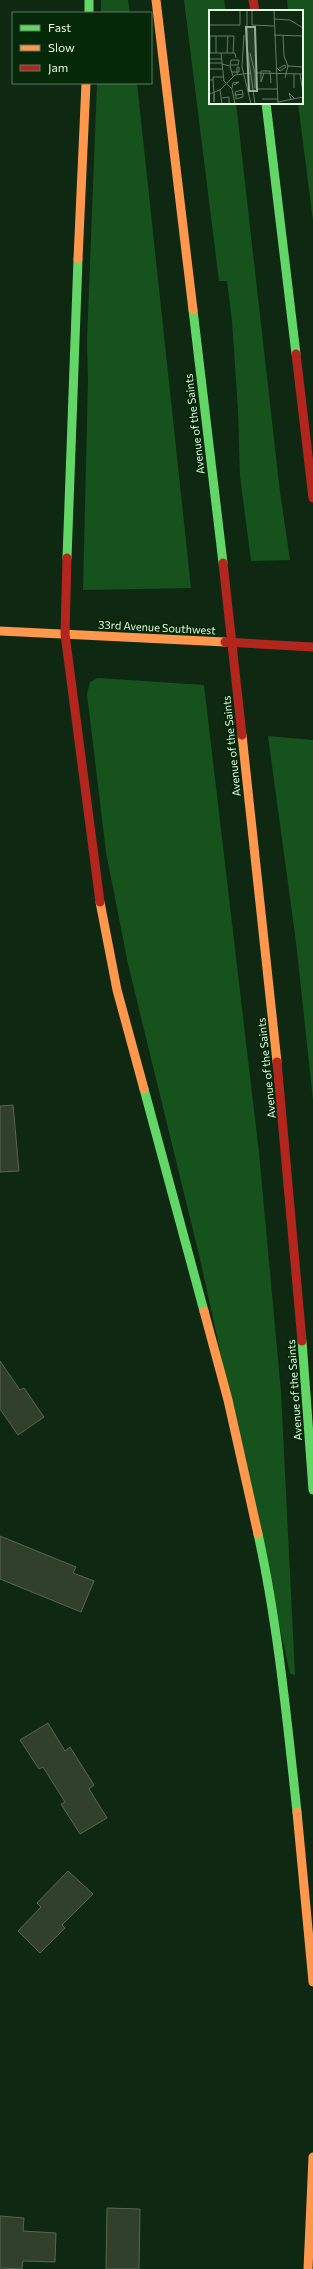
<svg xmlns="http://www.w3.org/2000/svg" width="313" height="2269" viewBox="0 0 313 2269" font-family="Commissioner,sans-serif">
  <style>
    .green { fill: #16531c }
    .building { fill: #31402b; stroke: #576751 }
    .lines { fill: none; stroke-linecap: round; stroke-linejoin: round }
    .fast { stroke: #63d668; stroke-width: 9 }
    .slow { stroke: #ff974d; stroke-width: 9 }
    .jam { stroke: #b3261e; stroke-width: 9 }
    .jam-bridge { stroke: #b3261e; stroke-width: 9 }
    .labels { text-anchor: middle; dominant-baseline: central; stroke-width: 4; stroke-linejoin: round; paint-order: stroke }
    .street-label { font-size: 11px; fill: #e2fae1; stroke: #052809 }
    .inset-road { fill: none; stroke: #637c65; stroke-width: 1 }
    .view { fill: #98b099; fill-opacity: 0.15; stroke: #98b099; stroke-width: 2 }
    .inset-edge { fill: none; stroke: #e2fae1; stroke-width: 2 }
  </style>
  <rect width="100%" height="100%" fill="#0e2812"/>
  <g class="green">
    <polygon points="101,0 128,0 130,13 101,13"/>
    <polygon points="184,0 224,0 226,11 210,11 210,103 236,103 280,492 290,560 251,561 240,476 238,410 232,321 227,281 219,281"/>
    <polygon points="287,0 313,0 313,221 298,103 302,103 302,11 288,11"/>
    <polygon points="97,83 137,83 191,588 83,590 88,381 87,341"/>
    <polygon points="98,678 204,685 259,1153 281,1392 295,1675 290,1674 201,1263 128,964 106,852 87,694 90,682"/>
    <polygon points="268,736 313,740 313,1100 296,942"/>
  </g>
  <g class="building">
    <polygon points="13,1105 19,1171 0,1172 0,1106"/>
    <polygon points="0,1361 20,1390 24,1388 44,1417 18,1435 0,1409"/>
    <polygon points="0,1536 76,1567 73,1573 94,1581 81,1612 0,1579"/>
    <polygon points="48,1723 65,1751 70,1747 94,1785 89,1789 107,1818 80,1834 61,1804 65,1802 43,1767 39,1769 20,1740"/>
    <polygon points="68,1871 93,1894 62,1925 65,1928 40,1953 18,1931 41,1907 37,1903"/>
    <polygon points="107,2208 140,2209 139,2269 106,2269"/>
    <polygon points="0,2216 24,2218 23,2231 56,2233 55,2262 23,2261 22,2269 0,2268"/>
  </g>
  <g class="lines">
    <g class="fast">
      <polyline points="89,0 89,13"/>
      <polyline points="266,103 296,354"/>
      <polyline points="193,310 223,563"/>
      <polyline points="67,558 78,259"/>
      <polyline points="144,1089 204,1311"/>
      <polyline points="302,1341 313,1490"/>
      <path d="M 258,1534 C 278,1625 287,1720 297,1812"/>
    </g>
    <g class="slow">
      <polyline points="156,0 193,310"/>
      <polyline points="78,259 86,83"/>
      <polyline points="0,631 225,642"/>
      <polyline points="242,735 277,1062"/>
      <polyline points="100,902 117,990 144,1089"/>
      <polyline points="204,1311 228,1400 258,1534"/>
      <polyline points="297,1812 313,1982"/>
      <polyline points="308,2269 313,2157"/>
    </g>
    <g class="jam">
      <polyline points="253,0 255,11"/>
      <polyline points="296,354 313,498"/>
      <polyline points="67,558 65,634 100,902"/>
      <polyline points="225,642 313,647"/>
      <polyline points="277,1062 302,1341"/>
    </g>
    <polyline class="jam-bridge" points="223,563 242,735"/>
  </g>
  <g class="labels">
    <g class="street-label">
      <text transform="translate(194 424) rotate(-97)">Avenue of the Saints</text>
      <text transform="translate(157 627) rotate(3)">33rd Avenue Southwest</text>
      <text transform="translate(231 746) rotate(-96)">Avenue of the Saints</text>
      <text transform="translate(266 1068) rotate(-96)">Avenue of the Saints</text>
      <text transform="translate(294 1390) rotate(-94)">Avenue of the Saints</text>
    </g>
  </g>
  <g transform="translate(209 10)">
    <rect width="94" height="94" fill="#0e2812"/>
    <path class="inset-road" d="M 38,0 L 38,37 L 46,94M 43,0 L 43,15 L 65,16M 65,0 L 69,94M 65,9 L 81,10 L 94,18M 0,15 L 31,15 L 31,0M 35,25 L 33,57 L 42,94M 65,25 L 94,26M 74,25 L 75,46 L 79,56 L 76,68M 7,43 L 7,26M 12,43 L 15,71 L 23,79 L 26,94M 18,43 L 19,26M 24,43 L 25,26 L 1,26 L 1,43 L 26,43 L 27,48M 41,43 L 46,63 L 46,78M 0,49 L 13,49M 0,53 L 13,53M 13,54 L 21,56 L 24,66M 21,55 L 22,50 L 30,50 L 29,55 L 21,55M 79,56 L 94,57M 68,58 L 71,61 L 77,57 L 76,55 L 70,58M 0,59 L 14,59M 22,60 L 23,62 L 30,62 L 30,57 L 28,57 L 28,64M 47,63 L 94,64M 52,63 L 52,61 L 61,61 L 62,73M 52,63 L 52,72 L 55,63M 91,64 L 94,83M 0,70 L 4,70 L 4,67 L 14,67M 4,70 L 5,83M 23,78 L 24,73 L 30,72 L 25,75M 85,78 L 85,64M 48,79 L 69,79M 11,80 L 13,94M 5,83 L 5,92 L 5,83M 0,84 L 11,80 L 26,65 L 42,63M 25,85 L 27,85 L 34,84 L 34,87 L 27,89 L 27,85 L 26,82 L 33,80 L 34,84M 13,88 L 20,87 L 20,94M 53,89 L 69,89M 82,89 L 80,83 L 86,89M 69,92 L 94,87"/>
    <path class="view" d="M 37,17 L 46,17 L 48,81 L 40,81 Z"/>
    <rect width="94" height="94" class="inset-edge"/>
  </g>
  <rect x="12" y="12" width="140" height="72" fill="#052809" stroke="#5d7c5f"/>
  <rect x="20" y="25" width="20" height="6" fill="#63d668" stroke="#5d7c5f"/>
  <text x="48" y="32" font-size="12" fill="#e2fae1">Fast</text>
  <rect x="20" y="45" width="20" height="6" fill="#ff974d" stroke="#5d7c5f"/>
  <text x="48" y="52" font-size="12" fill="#e2fae1">Slow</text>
  <rect x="20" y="65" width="20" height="6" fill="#b3261e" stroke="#5d7c5f"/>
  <text x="48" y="72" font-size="12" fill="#e2fae1">Jam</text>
</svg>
